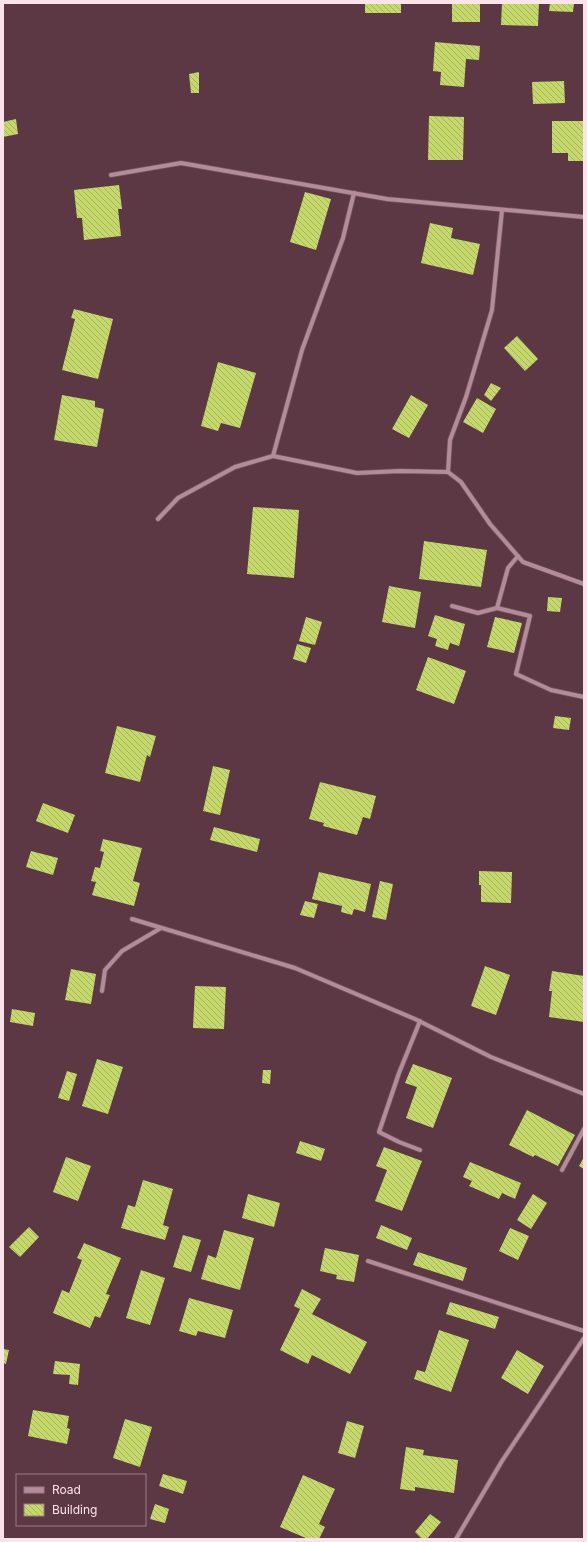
<svg xmlns="http://www.w3.org/2000/svg" width="587" height="1542" viewBox="0 0 587 1542" font-family="Inter,sans-serif">
  <style>
    .building { fill: url(#building-back-hatch) }
    .lines { fill: none; stroke-linecap: round; stroke-linejoin: round }
    .street-casing { stroke: #735660; stroke-width: 5.5 }
    .street { stroke: #b48b98; stroke-width: 4 }
  </style>
  <defs>
    <pattern id="building-back-hatch" width="6" height="6" patternUnits="userSpaceOnUse"><rect width="6" height="6" fill="#c4d96a"/><path d="M-1 5l2 2M0 0l6 6M5-1l2 2" fill="none" stroke="#a6b461"/></pattern>
  </defs>
  <rect width="100%" height="100%" fill="#5b3844"/>
  <g class="building">
    <rect x="365" y="3" width="36" height="10"/>
    <rect x="452" y="3" width="28" height="19"/>
    <polygon points="502,3 539,3 538,26 501,25"/>
    <polygon points="550,3 574,3 573,12 549,11"/>
    <polygon points="435,42 480,46 479,60 466,59 464,87 440,85 441,72 433,71"/>
    <polygon points="199,72 199,93 191,93 189,74"/>
    <polygon points="564,81 565,103 533,104 532,82"/>
    <polygon points="429,116 464,117 463,160 428,160"/>
    <polygon points="16,119 18,134 3,137 3,122"/>
    <polygon points="552,121 584,121 583,161 568,161 568,153 552,153"/>
    <polygon points="119,185 122,209 118,209 121,236 84,240 82,218 77,218 74,190"/>
    <polygon points="305,192 331,199 316,250 290,242"/>
    <polygon points="430,223 453,228 451,238 480,244 473,275 421,263"/>
    <polygon points="74,309 113,319 98,379 62,370 75,319 71,318"/>
    <polygon points="517,336 538,359 525,371 504,348"/>
    <polygon points="218,362 256,373 240,428 221,423 218,431 201,426"/>
    <polygon points="491,383 501,388 491,401 484,395"/>
    <polygon points="62,395 95,401 95,407 104,409 97,447 54,440"/>
    <polygon points="411,395 428,405 409,438 392,429"/>
    <polygon points="477,398 496,409 483,433 463,422"/>
    <polygon points="253,507 299,510 294,578 247,574"/>
    <polygon points="424,541 487,550 481,587 419,579"/>
    <polygon points="389,586 421,592 415,628 382,622"/>
    <polygon points="548,597 562,598 560,612 547,611"/>
    <polygon points="435,615 465,624 459,646 450,643 448,650 435,646 437,639 428,636"/>
    <polygon points="306,617 322,622 315,645 299,641"/>
    <polygon points="495,617 522,623 514,653 487,647"/>
    <polygon points="297,644 311,648 306,663 293,659"/>
    <polygon points="428,657 466,671 454,704 416,690"/>
    <polygon points="555,716 571,718 569,730 553,728"/>
    <polygon points="117,726 156,736 150,757 147,755 140,782 105,773"/>
    <polygon points="213,766 230,770 220,815 203,811"/>
    <polygon points="320,782 376,796 370,819 363,817 357,835 323,826 324,823 309,819"/>
    <polygon points="43,803 75,815 68,833 36,821"/>
    <polygon points="214,827 260,839 257,852 210,840"/>
    <polygon points="103,839 142,848 133,881 140,883 134,906 92,895 96,882 91,881 95,867 100,868 104,852 100,851"/>
    <polygon points="31,851 58,858 53,875 26,867"/>
    <polygon points="479,871 512,872 511,903 481,902 481,885 479,885"/>
    <polygon points="319,872 371,884 365,912 354,909 352,915 341,912 342,906 312,899"/>
    <polygon points="380,881 393,884 386,920 372,917"/>
    <polygon points="305,901 318,904 314,918 300,915"/>
    <polygon points="485,966 510,975 496,1015 471,1006"/>
    <polygon points="71,969 96,974 91,1004 65,1000"/>
    <polygon points="552,971 584,976 584,1022 549,1017 552,991 549,991"/>
    <polygon points="195,986 226,987 224,1029 193,1028"/>
    <polygon points="12,1009 35,1013 33,1026 10,1022"/>
    <polygon points="97,1059 123,1067 108,1114 82,1106"/>
    <polygon points="413,1064 452,1078 433,1128 406,1118 417,1087 405,1083"/>
    <polygon points="263,1070 271,1070 270,1084 262,1083"/>
    <polygon points="67,1071 77,1074 69,1101 58,1098"/>
    <polygon points="527,1110 575,1135 558,1166 535,1155 533,1157 509,1145"/>
    <polygon points="300,1141 325,1149 321,1161 296,1153"/>
    <polygon points="384,1147 422,1161 402,1211 375,1201 387,1170 376,1166"/>
    <polygon points="66,1157 91,1166 78,1201 53,1192"/>
    <polygon points="584,1157 584,1169 579,1166"/>
    <polygon points="470,1162 521,1183 515,1199 502,1193 499,1199 469,1186 472,1181 463,1177"/>
    <polygon points="143,1180 173,1189 163,1225 169,1227 165,1240 121,1228 128,1205 135,1207"/>
    <polygon points="248,1194 280,1203 274,1227 242,1218"/>
    <polygon points="533,1194 547,1203 531,1229 517,1220"/>
    <polygon points="381,1225 412,1238 407,1250 376,1238"/>
    <polygon points="29,1227 39,1237 20,1257 9,1247"/>
    <polygon points="510,1228 529,1236 518,1260 499,1251"/>
    <polygon points="224,1230 254,1238 240,1290 201,1279 208,1255 216,1258"/>
    <polygon points="183,1235 201,1240 191,1272 173,1267"/>
    <polygon points="84,1243 121,1258 106,1294 110,1295 100,1318 95,1316 90,1328 53,1313 62,1290 69,1293 82,1260 77,1258"/>
    <polygon points="325,1248 359,1255 354,1282 336,1279 337,1275 320,1271"/>
    <polygon points="418,1252 467,1268 463,1281 413,1265"/>
    <polygon points="141,1270 165,1278 150,1325 126,1318"/>
    <polygon points="302,1289 321,1299 312,1314 367,1342 350,1374 312,1355 308,1364 280,1350 300,1309 294,1306"/>
    <polygon points="189,1298 233,1310 225,1338 198,1331 196,1336 179,1331"/>
    <polygon points="450,1302 499,1317 495,1329 446,1314"/>
    <polygon points="439,1330 469,1340 451,1392 414,1379 417,1370 425,1372"/>
    <polygon points="3,1349 9,1350 6,1364 3,1363"/>
    <polygon points="517,1350 544,1366 528,1394 501,1378"/>
    <polygon points="55,1361 80,1364 78,1385 69,1384 70,1375 53,1374"/>
    <polygon points="33,1410 69,1416 67,1428 70,1429 67,1444 28,1436"/>
    <polygon points="125,1419 152,1427 140,1467 113,1458"/>
    <polygon points="347,1421 364,1426 355,1458 338,1453"/>
    <polygon points="406,1447 424,1450 423,1455 458,1460 454,1493 415,1487 415,1491 400,1489"/>
    <polygon points="163,1474 187,1481 183,1494 159,1486"/>
    <polygon points="303,1475 335,1489 319,1524 325,1527 319,1539 308,1539 280,1527"/>
    <polygon points="155,1504 169,1509 165,1523 150,1519"/>
    <polygon points="430,1514 441,1522 427,1539 422,1539 415,1532"/>
  </g>
  <g class="lines">
    <g class="street-casing">
      <g id="street">
        <polyline points="111,175 181,163 387,199 584,217"/>
        <polyline points="273,456 357,473 400,471 448,472 450,440 466,397 492,310 502,210"/>
        <polyline points="448,472 461,482 490,524 523,562 584,584"/>
        <polyline points="158,519 178,498 235,467 273,456 302,350 343,238 354,193"/>
        <polyline points="518,556 508,568 497,608 530,616 516,674 551,690 584,697"/>
        <polyline points="452,606 478,613 497,608"/>
        <polyline points="132,919 295,968 415,1019 491,1057 584,1094"/>
        <polyline points="102,991 105,970 122,951 161,928"/>
        <polyline points="420,1021 399,1073 379,1132 399,1142 420,1150"/>
        <polyline points="562,1170 584,1129"/>
        <polyline points="368,1261 584,1331"/>
        <polyline points="456,1539 502,1461 584,1338"/>
      </g>
    </g>
    <use href="#street" class="street"/>
  </g>
  <rect width="587" height="1542" fill="none" stroke="#fae3ea" stroke-width="8"/>
  <rect x="16" y="1474" width="130" height="52" fill="#5b3844" stroke="#9b7c86"/>
  <rect x="24" y="1487" width="20" height="6" fill="#b48b98" stroke="#9b7c86"/>
  <text x="52" y="1494" font-size="12" fill="#fae3ea">Road</text>
  <rect x="24" y="1504" width="20" height="12" fill="url(#building-back-hatch)" stroke="#9b7c86"/>
  <text x="52" y="1514" font-size="12" fill="#fae3ea">Building</text>
</svg>
